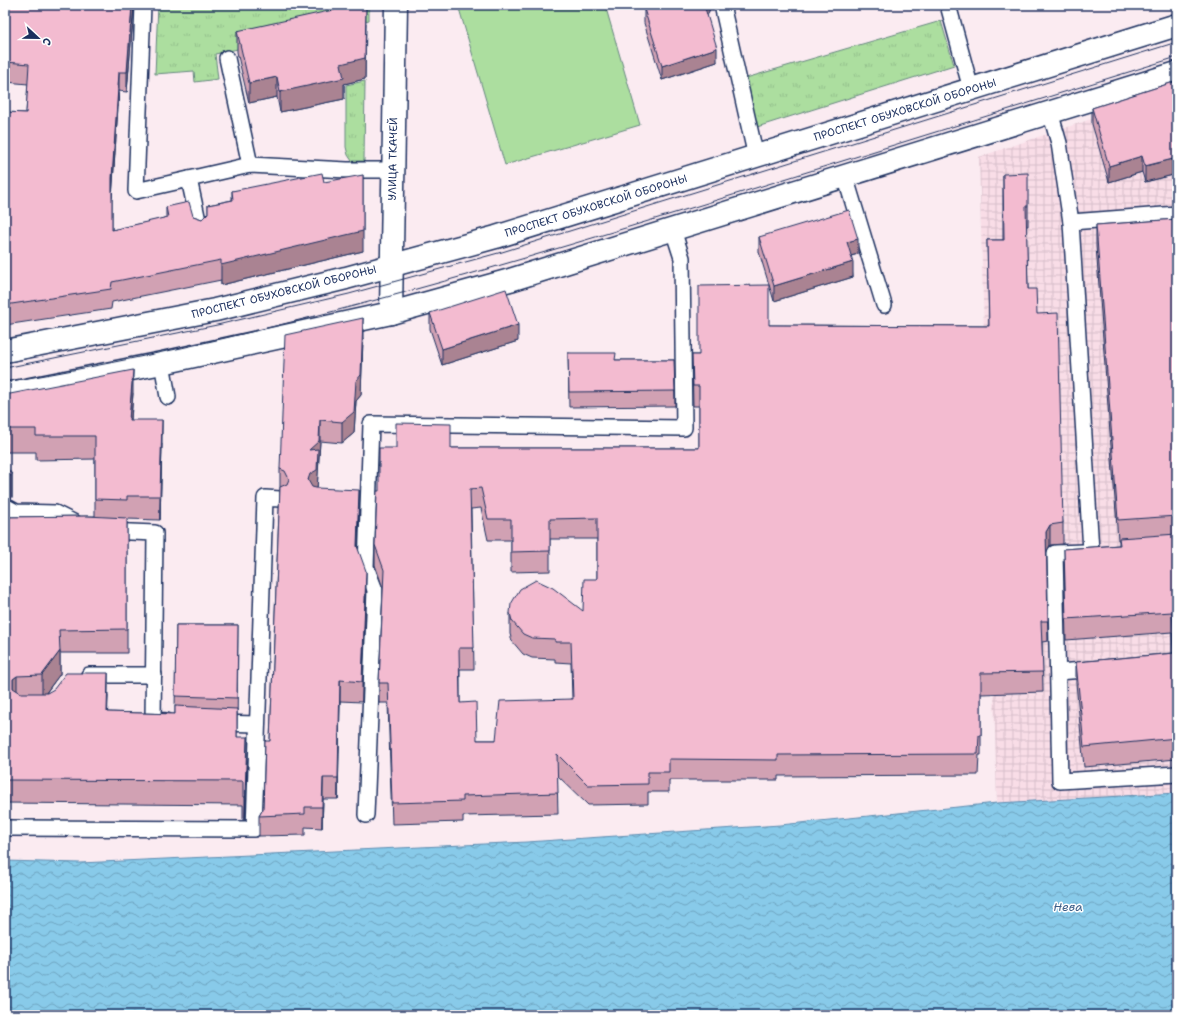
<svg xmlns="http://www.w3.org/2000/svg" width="1182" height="1020" viewBox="0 0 1182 1020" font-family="'Shantell Sans',sans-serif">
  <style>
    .industrial { fill: url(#industrial-grid) }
    .grass { fill: url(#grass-tufts); stroke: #64867e }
    .pitch { fill: #acde9f; stroke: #64867e }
    .water { fill: url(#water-waves); stroke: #5c8cb1 }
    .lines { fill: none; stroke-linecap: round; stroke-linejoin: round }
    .lane-casing { stroke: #1b2f5e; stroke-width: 18 }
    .street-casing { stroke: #1b2f5e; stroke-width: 25 }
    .secondary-casing { stroke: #1b2f5e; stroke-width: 25 }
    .lane { stroke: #fff; stroke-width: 15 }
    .street { stroke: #fff; stroke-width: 22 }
    .secondary { stroke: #fff; stroke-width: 22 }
    .tram { stroke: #1b2f5e; stroke-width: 1 }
    .wall { fill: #d1a1b3; stroke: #1b2f5e; fill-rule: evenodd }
    .shaded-wall { fill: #aa8392; stroke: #1b2f5e }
    .building { fill: #f3bbd0; stroke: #1b2f5e; fill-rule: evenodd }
    .labels { text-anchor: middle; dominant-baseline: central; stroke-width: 3; stroke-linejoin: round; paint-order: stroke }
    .street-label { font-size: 11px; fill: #1b2f5e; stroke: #fff }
    .water-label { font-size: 12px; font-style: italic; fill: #3c5e88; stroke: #fff }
  </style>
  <defs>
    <pattern id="industrial-grid" width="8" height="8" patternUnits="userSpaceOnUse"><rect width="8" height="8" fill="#f9dde7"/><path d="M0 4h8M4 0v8" fill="none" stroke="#d5bec9"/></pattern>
    <pattern id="grass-tufts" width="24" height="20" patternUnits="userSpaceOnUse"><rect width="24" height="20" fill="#acde9f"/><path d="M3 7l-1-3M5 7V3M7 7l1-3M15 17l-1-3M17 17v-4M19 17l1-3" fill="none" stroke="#93bf8b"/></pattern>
    <pattern id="water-waves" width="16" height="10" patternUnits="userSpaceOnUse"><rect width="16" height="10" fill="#88cae9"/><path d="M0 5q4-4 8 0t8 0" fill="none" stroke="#6ea4c0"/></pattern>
  </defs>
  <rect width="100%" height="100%" fill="#fbebf1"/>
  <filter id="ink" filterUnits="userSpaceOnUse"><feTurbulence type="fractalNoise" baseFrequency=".025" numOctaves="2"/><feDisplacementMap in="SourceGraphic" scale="8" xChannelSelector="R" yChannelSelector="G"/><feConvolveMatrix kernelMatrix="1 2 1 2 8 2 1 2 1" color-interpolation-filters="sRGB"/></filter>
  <g filter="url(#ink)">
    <polygon class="industrial" points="1177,90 1177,793 997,803 979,157"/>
    <g class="grass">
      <polygon points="158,5 369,5 369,20 215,54 218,79 195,82 194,71 155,74"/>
      <polygon points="941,21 954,65 757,127 746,78"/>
      <polygon points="365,81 364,161 352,161 348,155 346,147 346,85"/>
    </g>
    <polygon class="pitch" points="458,5 605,5 640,125 505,165"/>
    <polygon class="water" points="1177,793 1177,1015 5,1015 5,861 80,863 527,842 780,825 997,803"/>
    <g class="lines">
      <g class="lane-casing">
        <g id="lane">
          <polyline points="143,5 136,191 189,179"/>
          <polyline points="722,5 756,157"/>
          <polyline points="948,5 971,89"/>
          <polyline points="227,58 250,165"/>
          <polyline points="1050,112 1059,143 1071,222 1091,551"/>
          <polyline points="845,176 884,305"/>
          <polyline points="1071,222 1177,214"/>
          <polyline points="200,230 189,179 250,165 347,170 393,170"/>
          <polyline points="162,363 168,397"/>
          <polyline points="5,506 16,512 55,513 79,525"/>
          <polyline points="107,531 155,533 153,720 167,721"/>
          <polyline points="1084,552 1055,553 1060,781 1177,774"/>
          <polyline points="1058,672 1097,669"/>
          <polyline points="89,675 154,675"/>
          <polyline points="216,723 257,724"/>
          <polyline points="366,815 375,590 366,567 371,424 684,428 682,258 673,230"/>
          <polyline points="5,828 254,829 265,498 280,499"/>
        </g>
      </g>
      <g class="street-casing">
        <polyline id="street" points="391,313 396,5"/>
      </g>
      <g class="secondary-casing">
        <g id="secondary">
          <polyline points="5,351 215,310 346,278 496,237 1177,25"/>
          <polyline points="5,394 162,363 391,313 510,280 1177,73"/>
        </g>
      </g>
      <use href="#lane" class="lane"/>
      <use href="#street" class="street"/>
      <use href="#secondary" class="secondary"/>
      <g class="tram">
        <polyline points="5,368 217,325 349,294 502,252 1177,42"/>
        <path d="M 5,382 C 244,343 473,275 704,204 C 862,155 1019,106 1177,57"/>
      </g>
    </g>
    <g class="wall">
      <polygon points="5,5 134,5 127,92 119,91 112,198 112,230 166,218 166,207 202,219 208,214 208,205 232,200 232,191 324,182 363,251 221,285 221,280 112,302 111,309 5,325 5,112 26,113 28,84 6,82 6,58 5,58"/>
      <polygon points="710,5 710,8 707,16 717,62 662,80 644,23 644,9"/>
      <polygon points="366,23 365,79 344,84 344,99 280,112 277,97 249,103 237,52 237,31"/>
      <polygon points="1177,81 1177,174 1145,182 1142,172 1109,182 1092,124 1092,108"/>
      <path d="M 1003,174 L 1028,206 L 1028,226 L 1026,226 L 1028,289 L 1037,314 L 1063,523 L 1063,544 L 1050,545 L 1046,552 L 1048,641 L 1042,642 L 1043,692 L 981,694 L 981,755 L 979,755 L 978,775 L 778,776 L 778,780 L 669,780 L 669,792 L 648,792 L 648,804 L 588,805 L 557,775 L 558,814 L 463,816 L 463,822 L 392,824 L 388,703 L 379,703 L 379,683 L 383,588 L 375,565 L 375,545 L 379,491 L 396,448 L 699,448 L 699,406 L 693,406 L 692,355 L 699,355 L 769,325 L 989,326 L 987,240 L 1003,240 ZM 481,508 L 488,540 L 511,540 L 511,572 L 550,571 L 550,539 L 597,539 L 597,579 L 583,611 L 510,613 L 510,634 L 512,641 L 523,654 L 532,658 L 555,659 L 555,662 L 571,663 L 572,699 L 496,740 L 477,740 L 460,703 L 460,669 L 474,669 L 471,509 Z"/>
      <polygon points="1177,219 1177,759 1084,767 1076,683 1076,662 1173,653 1172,632 1066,640 1064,549 1119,545 1119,540 1118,540 1096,246 1096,225"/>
      <polygon points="759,237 858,254 851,256 853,277 774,301 759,252"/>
      <polygon points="430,313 518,341 442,365 430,329"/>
      <polygon points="363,338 361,395 356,401 354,433 342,443 320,441 317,488 359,510 358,548 366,592 362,702 340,701 338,799 323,799 322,828 305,827 305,835 259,836 259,816 263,809 270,741 280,487 280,469"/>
      <polygon points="568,353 616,360 674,360 675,406 569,407"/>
      <polygon points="133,393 131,420 162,444 160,520 127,519 127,653 60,653 60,674 46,693 108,696 107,712 175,714 176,625 238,625 237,737 247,761 245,820 243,820 243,805 5,803 5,517 95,516 95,459 36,460 36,452 5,452 5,395"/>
      <polygon points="5,468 12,474 12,497 11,499 5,497"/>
    </g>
    <g class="shaded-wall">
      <polygon points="132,5 134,5 127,92 127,72"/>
      <polygon points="366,5 365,79 344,84 344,99 280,112 280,92 341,64"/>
      <polygon points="706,5 710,5 710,8 705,22 705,8"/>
      <polygon points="717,48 717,62 662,80 662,66"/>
      <polygon points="119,72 119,91 112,198 112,178"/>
      <polygon points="277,77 277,97 249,103 249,83"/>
      <polygon points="1142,156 1142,172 1109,182 1109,166"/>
      <polygon points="1177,158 1177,174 1145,182 1145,166"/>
      <polygon points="363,175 363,251 221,285 221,265"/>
      <polygon points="858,239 858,254 847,257 847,242"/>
      <polygon points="853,262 853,277 774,301 774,286"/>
      <polygon points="363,318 363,338 361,395 356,401 354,433 342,443 342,422 356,381"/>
      <polygon points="518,325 518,341 442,365 442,349"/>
      <polygon points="133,370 133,393 129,443 129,420"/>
      <polygon points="162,420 162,444 160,520 160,496"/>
      <polygon points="320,420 320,441 317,491 308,500 309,450"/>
      <polygon points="12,474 12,497 11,499 11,476"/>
      <polygon points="359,490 359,510 357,567 357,546"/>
      <polygon points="1050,525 1050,545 1046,553 1046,532"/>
      <polygon points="366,571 366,592 362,702 362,682"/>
      <polygon points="60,651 60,674 42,698 42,675"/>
      <polygon points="108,673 108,696 107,736 107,712"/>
      <polygon points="17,676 17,699 13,703 13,679"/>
      <polygon points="340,680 340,701 338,799 338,778"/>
      <polygon points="247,737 247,761 245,820 245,797"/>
      <polygon points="323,778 323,799 322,828 322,807"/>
    </g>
    <g class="building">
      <polygon points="5,5 132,5 127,72 119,72 112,178 112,230 168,217 166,207 189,202 193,216 202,219 208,213 208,205 233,200 232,191 322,173 324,182 363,175 363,231 221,265 221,260 112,282 111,289 5,305 5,112 26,113 29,64 6,62 7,38 5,38"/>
      <polygon points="356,5 366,5 365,58 341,64 344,78 280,92 277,77 249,83 237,31"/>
      <polygon points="658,5 706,5 705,8 717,48 662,66 644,9"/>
      <polygon points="1177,81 1177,158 1145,166 1142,156 1109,166 1092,108"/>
      <path d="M 1028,173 L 1028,206 L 1026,206 L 1028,289 L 1036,289 L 1037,314 L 1058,313 L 1063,523 L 1050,525 L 1046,532 L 1048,621 L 1041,621 L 1043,672 L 981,673 L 981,735 L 979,735 L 978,754 L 778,755 L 778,760 L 669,759 L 669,772 L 648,772 L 648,784 L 588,785 L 557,754 L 558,793 L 463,796 L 463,801 L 392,803 L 388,683 L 379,683 L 384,570 L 375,545 L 377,491 L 379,491 L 379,448 L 396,448 L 396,423 L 451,424 L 451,448 L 699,448 L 699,386 L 693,386 L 692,355 L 699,355 L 699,286 L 769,285 L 769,325 L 989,326 L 987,240 L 1004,240 L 1003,174 ZM 481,488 L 488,519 L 511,519 L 511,552 L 550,551 L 550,519 L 597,518 L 597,579 L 584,579 L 583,611 L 553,588 L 536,580 L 520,589 L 511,604 L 510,613 L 512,621 L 523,634 L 532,638 L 555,639 L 555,642 L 571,642 L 573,699 L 500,701 L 496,740 L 477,740 L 476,702 L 460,703 L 459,648 L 474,648 L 470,489 Z"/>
      <polygon points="849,210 858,239 847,242 853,262 774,286 759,237"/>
      <polygon points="1177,219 1177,516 1118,520 1096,225"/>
      <polygon points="506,289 518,325 442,349 430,313"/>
      <polygon points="363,318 361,375 356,381 354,412 342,422 320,420 319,441 309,450 318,449 317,470 310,474 308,480 312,487 316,488 359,490 357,546 366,571 362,682 340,680 338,778 323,778 322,807 305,807 305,814 259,816 263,809 265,741 270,741 280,487 287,484 289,479 285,471 280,469 285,335"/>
      <polygon points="568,353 616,353 615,360 674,360 675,391 569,392"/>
      <polygon points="133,370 129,420 162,420 160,496 127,496 127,500 95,499 95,436 36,436 36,429 5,429 5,395"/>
      <polygon points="6,467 12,474 11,476 5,474 5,468"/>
      <polygon points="87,516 127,518 127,629 59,630 60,651 42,675 17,676 13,679 13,688 21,693 47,693 54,689 66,673 108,673 107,712 175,714 175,706 237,709 237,737 247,737 245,797 243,797 243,781 5,780 5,517"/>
      <polygon points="1177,534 1177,738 1084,747 1076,662 1175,653 1172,612 1066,619 1064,549 1120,545 1119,538"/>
      <polygon points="176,625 238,625 237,698 175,696"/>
    </g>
  </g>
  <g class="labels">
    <g class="street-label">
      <text transform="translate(905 110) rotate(-17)">ПРОСПЕКТ ОБУХОВСКОЙ ОБОРОНЫ</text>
      <text transform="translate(393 159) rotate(-89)">УЛИЦА ТКАЧЕЙ</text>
      <text transform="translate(596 206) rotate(-17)">ПРОСПЕКТ ОБУХОВСКОЙ ОБОРОНЫ</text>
      <text transform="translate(284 292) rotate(-14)">ПРОСПЕКТ ОБУХОВСКОЙ ОБОРОНЫ</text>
    </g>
    <g class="water-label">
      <text x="1068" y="907">Нева</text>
    </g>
  </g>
  <rect width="1182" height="1020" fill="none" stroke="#fff" stroke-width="20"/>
  <rect x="10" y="10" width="1162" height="1000" fill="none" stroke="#1b2f5e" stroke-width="1.5" filter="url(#ink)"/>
  <g transform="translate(38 38) rotate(112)" stroke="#ffffff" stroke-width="3" paint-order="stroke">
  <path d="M0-3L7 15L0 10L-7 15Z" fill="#1b2f5e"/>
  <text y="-6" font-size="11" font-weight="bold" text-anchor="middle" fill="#1b2f5e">С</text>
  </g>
</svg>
